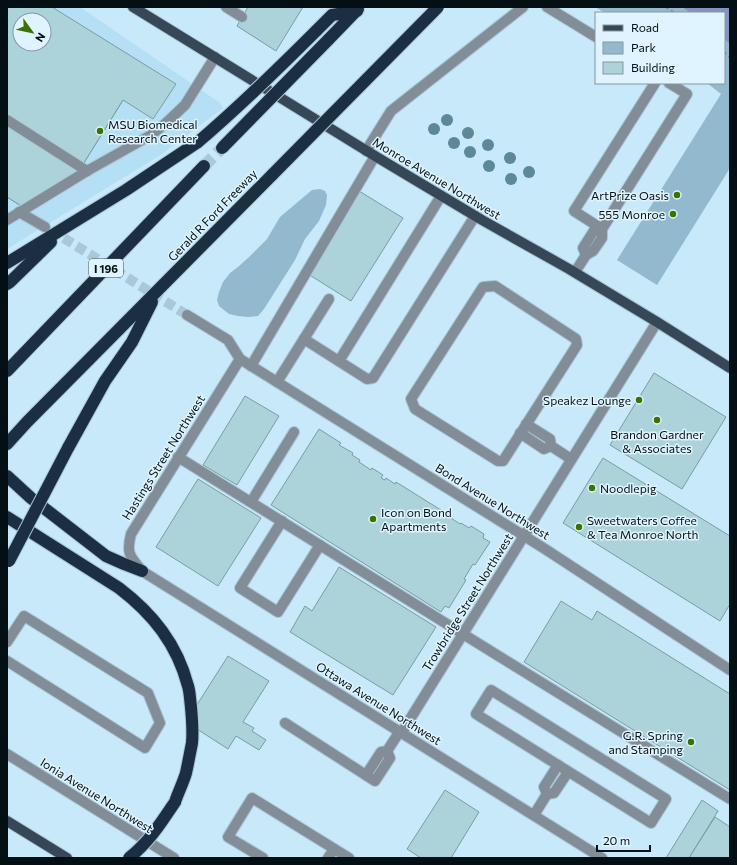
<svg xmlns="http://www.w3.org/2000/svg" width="737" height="865" viewBox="0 0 737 865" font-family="Commissioner,sans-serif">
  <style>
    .built { fill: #b5dff4; fill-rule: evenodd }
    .green { fill: #92b9cd }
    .water { fill: #8393bc }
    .building { fill: #acd3da; stroke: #789da5; fill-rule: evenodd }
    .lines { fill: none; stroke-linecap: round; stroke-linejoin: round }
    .minor-tunnel { stroke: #aac8d8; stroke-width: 10; stroke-dasharray: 10 5; stroke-linecap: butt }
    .highway-tunnel { stroke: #aac8d8; stroke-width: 12; stroke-dasharray: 12 6; stroke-linecap: butt }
    .minor-casing { stroke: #a8c6d5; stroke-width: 12 }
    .major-casing { stroke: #a8c6d5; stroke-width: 12 }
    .highway-casing { stroke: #a8c6d5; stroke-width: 14 }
    .path { stroke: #7b94a0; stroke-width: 2.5; stroke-dasharray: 3 3; stroke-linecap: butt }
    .minor { stroke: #838d97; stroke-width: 10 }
    .major { stroke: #364758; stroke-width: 10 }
    .highway { stroke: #1c2f42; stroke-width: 12 }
    .highway-bridge-casing { stroke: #a8c6d5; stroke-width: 14; stroke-linecap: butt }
    .highway-bridge { stroke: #1c2f42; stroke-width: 12 }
    .tree { fill: #5e8799 }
    .poi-dot { fill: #3c7300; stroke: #dff4fe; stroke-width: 1.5 }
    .labels { text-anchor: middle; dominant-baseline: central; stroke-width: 3; stroke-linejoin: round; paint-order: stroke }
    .shield { fill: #dff4fe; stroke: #46545a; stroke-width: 1 }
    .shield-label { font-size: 11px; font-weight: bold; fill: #040f14 }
    .poi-label { font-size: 12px; fill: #040f14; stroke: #dff4fe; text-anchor: start }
    .street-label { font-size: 12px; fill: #040f14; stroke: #dff4fe }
  </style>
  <rect width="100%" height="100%" fill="#c7e9fa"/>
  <path class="built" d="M 7,7 L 80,7 L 220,103 L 223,108 L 162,154 L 7,249 ZM 20,20 L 44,20 L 44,44 L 20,44 Z"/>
  <g class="green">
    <polygon points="595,7 682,7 690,13 605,13"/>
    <polygon points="724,39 730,44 730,168 657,285 617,260 721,94 707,83 724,83"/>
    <polygon points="320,189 325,191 327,195 326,205 319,221 305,239 295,260 264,309 258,316 248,317 238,316 229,314 219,306 217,300 219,292 223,282 230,273 238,267 249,257 267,239 280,217 312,190"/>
  </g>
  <polygon class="water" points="682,7 730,7 730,44 724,39 724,13 690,13"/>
  <g class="building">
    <path d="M 7,7 L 43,7 L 143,68 L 72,182 L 26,209 L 7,197 ZM 20,20 L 44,20 L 44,44 L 20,44 Z"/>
    <path d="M 7,7 L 52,7 L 176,84 L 153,119 L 123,100 L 72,182 L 26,209 L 7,197 ZM 20,20 L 44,20 L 44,44 L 20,44 Z"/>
    <polygon points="248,7 303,7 276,51 237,26"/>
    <polygon points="359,191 403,218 351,301 308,274"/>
    <polygon points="654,373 726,417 682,489 610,445"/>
    <polygon points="245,396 279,416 237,485 203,465"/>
    <polygon points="319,429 341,443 339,445 353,453 352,455 360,460 359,462 371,470 372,468 383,475 381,478 385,480 386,478 395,484 396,482 449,515 448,516 460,524 461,523 469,528 471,526 484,534 483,538 490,542 475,565 473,564 464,579 466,580 449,608 445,606 441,612 271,505"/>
    <polygon points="603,458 730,536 730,604 720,621 563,523"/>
    <polygon points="198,479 261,518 218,586 156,547"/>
    <polygon points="339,567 436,627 393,695 290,632 305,606 312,611"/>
    <polygon points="561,601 592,620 597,611 730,694 730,790 524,662"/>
    <polygon points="228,656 269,681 243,722 254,728 252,731 266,740 259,750 236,736 228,749 186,722"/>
    <polygon points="445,790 479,812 451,858 421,858 407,849"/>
    <polygon points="702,800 718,811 689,858 666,858"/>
    <polygon points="715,817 730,827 730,858 689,858"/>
  </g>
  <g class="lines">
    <polyline class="minor-tunnel" points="51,230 187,315"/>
    <polyline class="highway-tunnel" points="204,166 222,148"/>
    <g class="minor-casing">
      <g id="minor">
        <polyline points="226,7 242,17"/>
        <polyline points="547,7 596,37"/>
        <polyline points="7,120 87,171"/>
        <polyline points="366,151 391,111 523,7"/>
        <polyline points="19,212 45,227"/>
        <polyline points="7,220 87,171 151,135 166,123 185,105 215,57"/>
        <polyline points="602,229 574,211 655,83"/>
        <polyline points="586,255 583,248 597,226"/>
        <polyline points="575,272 586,255 593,251 600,241 602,238 602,229 687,94 669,83"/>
        <polygon points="495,286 576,339 577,345 503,461 498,461 415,409 411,399 483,287"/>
        <polyline points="187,315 228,340 240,359 545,549 730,670"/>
        <polyline points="304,339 367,379 373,378 475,216"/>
        <path d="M 240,359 L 131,534 C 126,554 130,556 142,571 L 602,858"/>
        <polyline points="339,361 441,196"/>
        <polyline points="251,366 375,156"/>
        <polyline points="277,382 329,299"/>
        <polyline points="526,424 550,439 551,446 571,459"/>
        <polyline points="520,433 544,449 551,446"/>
        <polyline points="178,457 463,634 730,799"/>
        <polyline points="251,502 294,432"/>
        <polyline points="282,521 240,588 278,612 320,545"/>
        <polyline points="7,642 24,616 148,693 160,723 145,748 7,661"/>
        <polygon points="491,690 666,799 651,823 476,714"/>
        <polyline points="285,723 375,781 390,758 387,751"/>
        <polyline points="402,732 657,322"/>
        <polyline points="7,754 174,858"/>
        <polyline points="366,775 381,752 387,751 400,731"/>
        <polyline points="547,794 544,787 558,765"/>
        <polyline points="547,794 554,793 568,772"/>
        <polyline points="534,815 547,794"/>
        <polyline points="263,858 228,837 252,798 349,858"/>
        <polyline points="328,858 334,849"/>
      </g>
    </g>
    <g class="major-casing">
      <g id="major">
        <polyline points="133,7 375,156 482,220 569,269 657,322 730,368"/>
        <polyline points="7,821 67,858"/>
      </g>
    </g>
    <g class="highway-casing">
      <g id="highway">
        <polyline points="316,31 332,15 357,11"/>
        <polyline points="328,40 358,9"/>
        <polyline points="7,263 126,190 198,142"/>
        <polyline points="7,284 10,282 51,242"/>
        <polyline points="7,371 204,166"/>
        <polyline points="7,444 27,422 157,291 273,174"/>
        <polyline points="68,448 105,381 132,342 152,302"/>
        <polyline points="7,476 31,498 106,556 124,564 142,571"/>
        <path d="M 7,517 L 119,588 C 153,614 177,644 188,686 C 190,692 190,700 191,707 C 192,718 193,732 192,743 C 190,753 188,764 186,773 C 183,783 178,793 175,802"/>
      </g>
    </g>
    <g class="path">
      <polyline points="666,7 674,13"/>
      <polyline points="724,52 730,57"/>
    </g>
    <use href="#minor" class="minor"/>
    <use href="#major" class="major"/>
    <use href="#highway" class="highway"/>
    <g class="highway-bridge-casing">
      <g id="highway-bridge">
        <path d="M 198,142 C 239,107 278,69 316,31"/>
        <polyline points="222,148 328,40"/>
        <polyline points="273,174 438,7"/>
        <polyline points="9,561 68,448"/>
        <path d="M 129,858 C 149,842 161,823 175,802"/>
      </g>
    </g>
    <use href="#highway-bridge" class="highway-bridge"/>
  </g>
  <g class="tree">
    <circle cx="447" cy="120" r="6"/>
    <circle cx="434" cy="129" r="6"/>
    <circle cx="468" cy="133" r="6"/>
    <circle cx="454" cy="143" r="6"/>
    <circle cx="488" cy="145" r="6"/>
    <circle cx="470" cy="152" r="6"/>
    <circle cx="510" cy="158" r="6"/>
    <circle cx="489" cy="166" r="6"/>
    <circle cx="529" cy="172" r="6"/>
    <circle cx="511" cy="179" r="6"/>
  </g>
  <g class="poi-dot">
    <circle cx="100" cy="131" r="4"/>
    <circle cx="677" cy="195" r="4"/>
    <circle cx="673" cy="214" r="4"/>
    <circle cx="639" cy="400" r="4"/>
    <circle cx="657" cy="420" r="4"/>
    <circle cx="592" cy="488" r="4"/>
    <circle cx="373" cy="519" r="4"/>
    <circle cx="579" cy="527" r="4"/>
    <circle cx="691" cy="742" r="4"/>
  </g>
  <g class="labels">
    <rect class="shield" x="89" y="259" width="34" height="18" rx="3"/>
    <g class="shield-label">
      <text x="106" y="268">I 196</text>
    </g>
    <g class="poi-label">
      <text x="108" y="124">MSU Biomedical<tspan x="108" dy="14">Research Center</tspan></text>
      <text x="669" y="195" text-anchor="end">ArtPrize Oasis</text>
      <text x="665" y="214" text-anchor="end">555 Monroe</text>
      <text x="631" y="400" text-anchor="end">Speakez Lounge</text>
      <text x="657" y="434" text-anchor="middle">Brandon Gardner<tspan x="657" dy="14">&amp; Associates</tspan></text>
      <text x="600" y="488">Noodlepig</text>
      <text x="381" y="512">Icon on Bond<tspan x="381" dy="14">Apartments</tspan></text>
      <text x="587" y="520">Sweetwaters Coffee<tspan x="587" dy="14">&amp; Tea Monroe North</tspan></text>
      <text x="683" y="735" text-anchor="end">G.R. Spring<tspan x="683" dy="14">and Stamping</tspan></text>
    </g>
    <g class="street-label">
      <text transform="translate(437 178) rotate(31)">Monroe Avenue Northwest</text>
      <text transform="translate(212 215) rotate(-46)">Gerald R Ford Freeway</text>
      <text transform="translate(163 457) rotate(-58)">Hastings Street Northwest</text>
      <text transform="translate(493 501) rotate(32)">Bond Avenue Northwest</text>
      <text transform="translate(467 602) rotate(-58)">Trowbridge Street Northwest</text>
      <text transform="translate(379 703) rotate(32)">Ottawa Avenue Northwest</text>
      <text transform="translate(97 795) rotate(32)">Ionia Avenue Northwest</text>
    </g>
  </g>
  <rect width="737" height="865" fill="none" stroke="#040f14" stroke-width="16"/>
  <rect x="595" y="12" width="130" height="72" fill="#dff4fe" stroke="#8798a0"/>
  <rect x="603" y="25" width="20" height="6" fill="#364758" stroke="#8798a0"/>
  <text x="631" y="32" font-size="12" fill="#040f14">Road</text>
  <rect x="603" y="42" width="20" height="12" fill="#92b9cd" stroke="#8798a0"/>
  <text x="631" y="52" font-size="12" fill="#040f14">Park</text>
  <rect x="603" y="62" width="20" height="12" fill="#acd3da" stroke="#8798a0"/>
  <text x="631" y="72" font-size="12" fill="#040f14">Building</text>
  <g transform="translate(32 32) rotate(123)"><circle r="19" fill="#dff4fe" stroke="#8798a0"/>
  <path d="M0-3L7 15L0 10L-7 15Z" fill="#3c7300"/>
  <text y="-6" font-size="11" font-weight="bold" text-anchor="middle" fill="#040f14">N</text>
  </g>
  <path d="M597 845v6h53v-6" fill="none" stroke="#040f14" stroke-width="2"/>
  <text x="603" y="845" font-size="12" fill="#040f14" stroke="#dff4fe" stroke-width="3" paint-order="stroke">20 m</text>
</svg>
